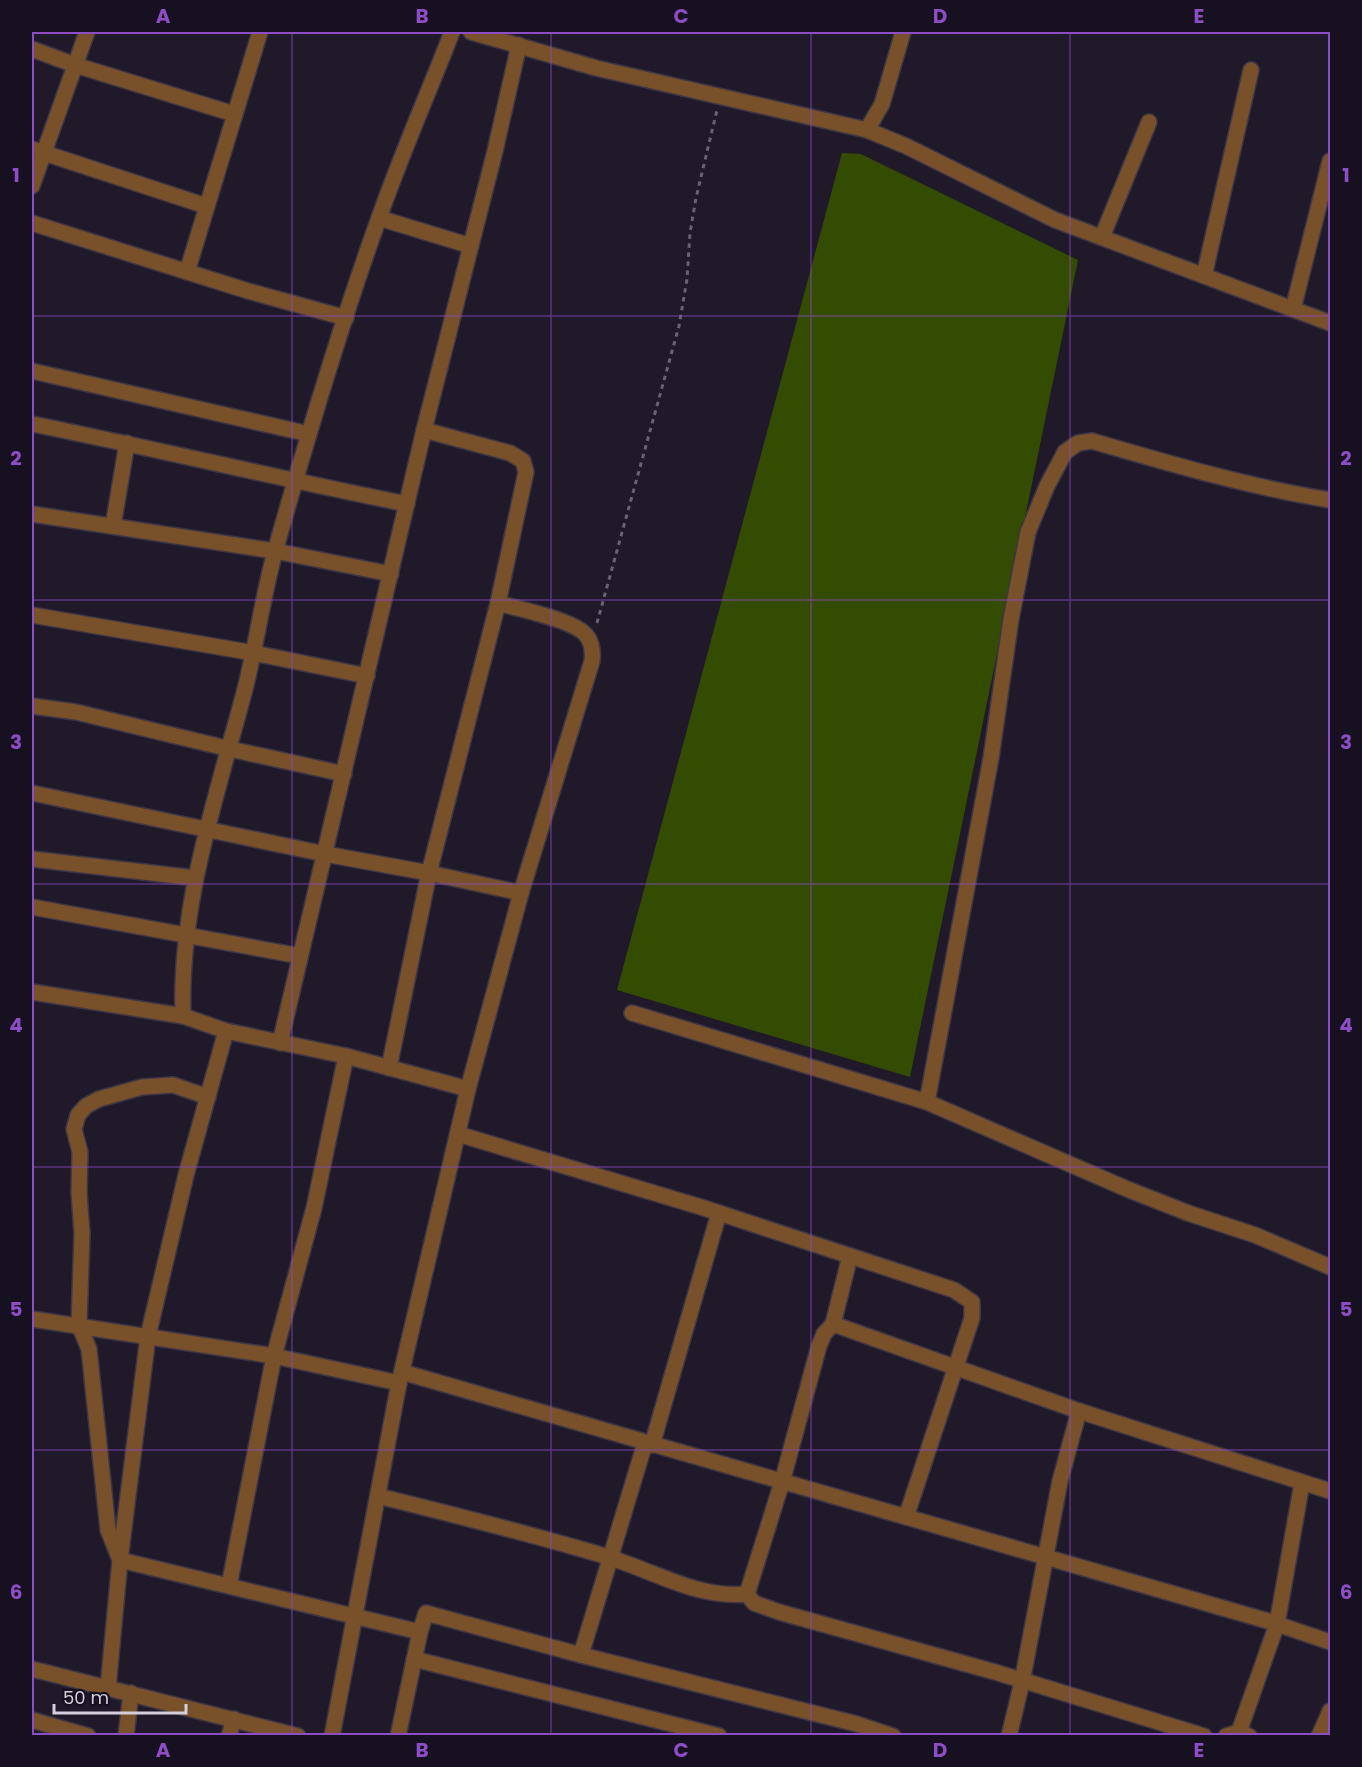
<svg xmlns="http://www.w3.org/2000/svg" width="1362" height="1767" viewBox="0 0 1362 1767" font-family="Poppins,sans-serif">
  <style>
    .green { fill: #334c02 }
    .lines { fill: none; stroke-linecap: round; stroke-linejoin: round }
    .minor-casing { stroke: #3d3646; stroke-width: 18 }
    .path { stroke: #696271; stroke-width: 3; stroke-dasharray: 4.5 4.5; stroke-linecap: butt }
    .minor { stroke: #785029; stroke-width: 15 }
    .grid { fill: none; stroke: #8d4dc5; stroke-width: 1.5; stroke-opacity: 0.55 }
    .neatline { fill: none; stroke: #8d4dc5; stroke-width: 2 }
    .grid-label { font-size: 20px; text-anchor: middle; font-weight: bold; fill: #8d4dc5 }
  </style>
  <rect width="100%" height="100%" fill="#20192a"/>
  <polygon class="green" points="842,153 861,154 1078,260 910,1077 617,990"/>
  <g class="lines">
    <g class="minor-casing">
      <g id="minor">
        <path d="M 452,32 C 428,94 401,155 379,218 C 340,326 307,438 276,548 C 263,594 257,642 245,689 C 217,796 179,903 183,1016 L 226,1031 L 346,1056 L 468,1089"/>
        <polyline points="471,32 596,68 867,130"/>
        <polyline points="903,32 882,104 867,130 906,146 1055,220 1330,323"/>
        <polyline points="32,49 75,65 234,114"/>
        <polyline points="32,149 206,206"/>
        <polyline points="32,186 87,32"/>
        <polyline points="379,218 471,246"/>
        <polyline points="32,223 248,291 346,318"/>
        <polyline points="1102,237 1149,122"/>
        <polyline points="187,272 260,32"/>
        <polyline points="1204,276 1251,70"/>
        <polyline points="1293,309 1330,161"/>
        <polyline points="32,371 309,434"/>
        <path d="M 32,424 C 157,449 281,479 407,504"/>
        <polyline points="32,514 275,551 391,574"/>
        <polyline points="113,526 127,443"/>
        <polyline points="32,615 254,653 367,676"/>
        <polyline points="32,706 76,712 230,749 344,774"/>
        <polyline points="32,793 325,854 429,873 521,893"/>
        <polyline points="32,859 195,878"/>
        <polyline points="32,907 300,956"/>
        <polyline points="32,992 183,1016"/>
        <polyline points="632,1013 927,1102 1127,1189 1188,1213 1255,1235 1330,1267"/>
        <polyline points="280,1043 424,430 495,151 519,45"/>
        <polyline points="389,1068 429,873 498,603 526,472 523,461 510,453 424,430"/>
        <polyline points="208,1097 173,1085 142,1087 99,1099 86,1106 78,1115 74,1129 80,1152 79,1193 82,1233 79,1325 89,1349 108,1530 120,1560 420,1632"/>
        <path d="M 927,1102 L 991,758 L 1011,619 L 1028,532 L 1047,486 L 1065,452 L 1078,443 L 1092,441 C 1171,464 1249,487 1330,500"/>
        <polyline points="458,1134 704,1208 954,1290 972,1302 972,1318 906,1517"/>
        <polyline points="850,1256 833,1324 824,1334 819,1346 782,1482 747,1594 754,1603 779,1612 995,1672 1204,1736"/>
        <path d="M 32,1319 L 274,1356 L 399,1383 L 468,1089 L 521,893 L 592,661 C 593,652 592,642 586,635 C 574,620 518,609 498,603"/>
        <polyline points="833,1324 1079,1411 1330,1491"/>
        <polyline points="402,1372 1268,1621 1330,1642"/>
        <polyline points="652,1445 719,1213"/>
        <path d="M 378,1496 C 455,1515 532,1534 608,1557 C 654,1571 698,1599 747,1594"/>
        <polyline points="229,1586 274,1356 314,1208 346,1056"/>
        <polyline points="581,1655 645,1443"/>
        <polyline points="414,1659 719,1736"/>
        <polyline points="32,1669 298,1736"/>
        <polyline points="108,1688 120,1560 148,1336 186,1175 226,1031"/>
        <polyline points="32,1720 88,1736"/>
        <polyline points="1239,1732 1277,1624 1302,1483"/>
        <polyline points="126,1736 131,1693"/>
        <polyline points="229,1736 234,1719"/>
        <polyline points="332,1736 399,1383"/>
        <polyline points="398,1736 420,1632 426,1613 581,1655 857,1724 893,1736"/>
        <polyline points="1009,1736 1022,1682 1060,1481 1079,1411"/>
        <polyline points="1226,1736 1239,1732 1249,1736"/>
        <polyline points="1319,1736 1330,1711"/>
      </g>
    </g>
    <polyline class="path" points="597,623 679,326 687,279 690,233 696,198 717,110"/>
    <use href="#minor" class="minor"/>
  </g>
  <path class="grid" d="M 292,32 L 292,1736M 551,32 L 551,1736M 811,32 L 811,1736M 1070,32 L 1070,1736M 32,316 L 1330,316M 32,600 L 1330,600M 32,884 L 1330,884M 32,1167 L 1330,1167M 32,1450 L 1330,1450"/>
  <rect width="1362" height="1767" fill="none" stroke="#171020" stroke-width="66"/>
  <path d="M54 1704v9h132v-9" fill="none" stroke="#d4cfdb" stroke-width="3"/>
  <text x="63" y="1704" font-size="18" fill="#d4cfdb" stroke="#171020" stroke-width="4.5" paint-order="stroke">50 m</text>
  <rect x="33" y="33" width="1296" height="1701" class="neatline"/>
  <g class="grid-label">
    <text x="163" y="23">A</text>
    <text x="422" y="23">B</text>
    <text x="681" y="23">C</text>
    <text x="940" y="23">D</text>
    <text x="1199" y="23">E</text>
    <text x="16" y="182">1</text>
    <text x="1346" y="182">1</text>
    <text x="16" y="465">2</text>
    <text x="1346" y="465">2</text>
    <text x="16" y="749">3</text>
    <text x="1346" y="749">3</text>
    <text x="16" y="1032">4</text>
    <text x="1346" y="1032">4</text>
    <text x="16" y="1316">5</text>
    <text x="1346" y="1316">5</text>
    <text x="16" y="1599">6</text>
    <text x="1346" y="1599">6</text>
    <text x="163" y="1757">A</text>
    <text x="422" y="1757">B</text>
    <text x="681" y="1757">C</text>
    <text x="940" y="1757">D</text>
    <text x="1199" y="1757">E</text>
  </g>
</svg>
